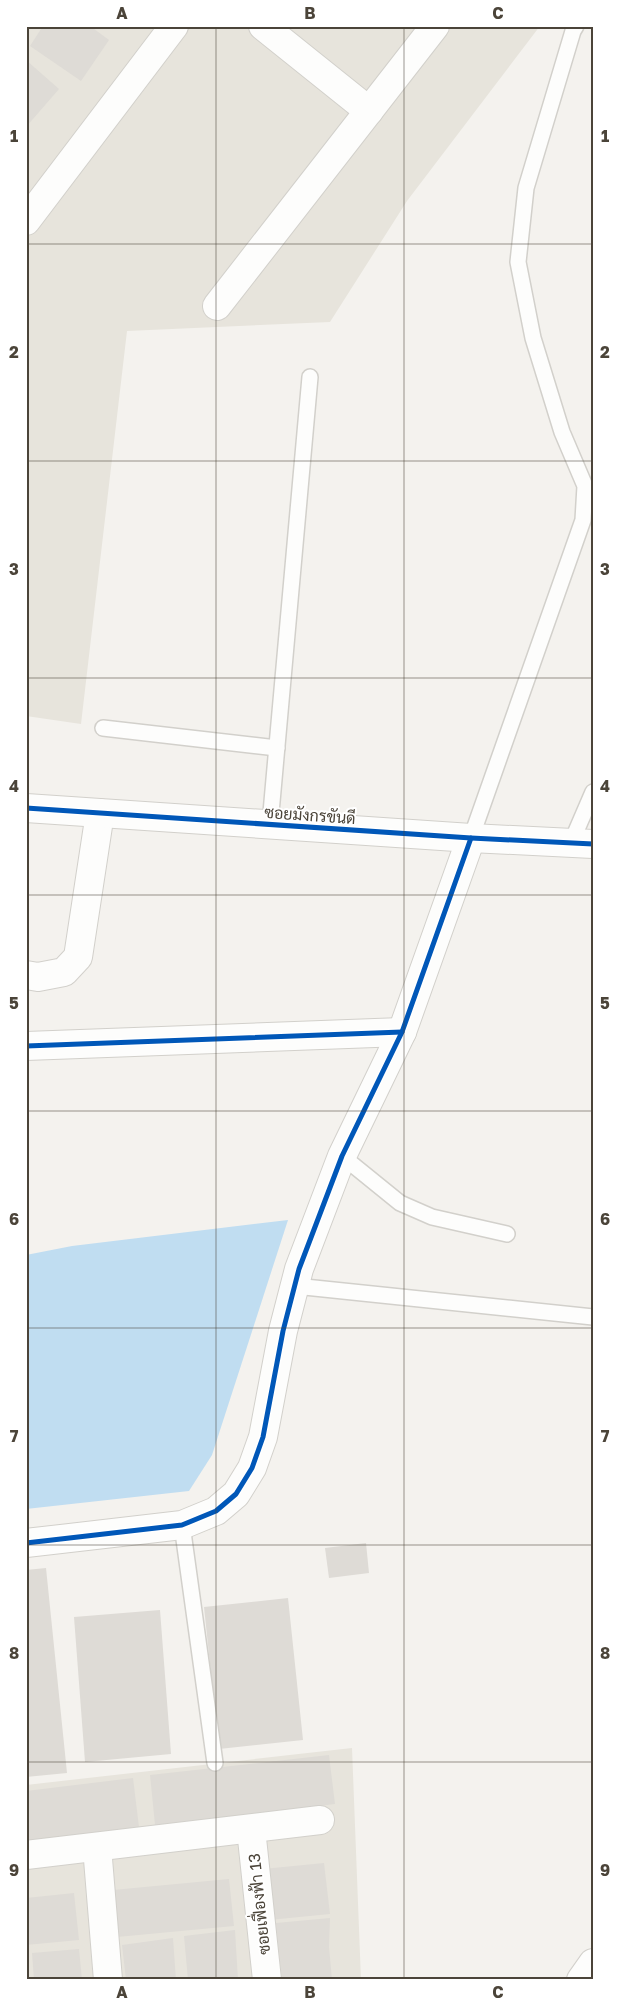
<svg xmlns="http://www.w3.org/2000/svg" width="619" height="2006" viewBox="0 0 619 2006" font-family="'Golos Text',Sarabun,sans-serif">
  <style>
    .residential { fill: #e7e4dc }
    .water { fill: #c0ddf1 }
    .building { fill: #dedbd6 }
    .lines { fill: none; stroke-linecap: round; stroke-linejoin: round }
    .service-casing { stroke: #d2d0cb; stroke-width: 18 }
    .minor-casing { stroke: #d2d0cb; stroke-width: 30 }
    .tertiary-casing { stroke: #d2d0cb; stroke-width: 30 }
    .service { stroke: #fdfdfc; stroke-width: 15 }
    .minor { stroke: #fdfdfc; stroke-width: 28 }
    .tertiary { stroke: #fdfdfc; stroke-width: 28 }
    .cycleway-casing { stroke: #fff; stroke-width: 8 }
    .cycleway { stroke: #0057b8; stroke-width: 5 }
    .grid { fill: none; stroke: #4b4439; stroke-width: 1; stroke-opacity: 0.55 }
    .labels { text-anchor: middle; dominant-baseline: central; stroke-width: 4; stroke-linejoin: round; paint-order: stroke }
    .street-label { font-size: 16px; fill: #4b4439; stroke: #fff }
    .neatline { fill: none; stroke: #4b4439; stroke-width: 2 }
    .grid-label { font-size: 16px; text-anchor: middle; font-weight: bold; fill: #4b4439 }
  </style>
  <rect width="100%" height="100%" fill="#f4f2ee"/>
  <g class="residential">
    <polygon points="26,26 540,26 407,201 330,322 127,331 81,724 26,716"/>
    <polygon points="352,1748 361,1980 26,1980 26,1785"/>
  </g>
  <polygon class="water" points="288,1220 212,1455 189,1491 26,1509 26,1255 72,1246"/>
  <g class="building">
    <polygon points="43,26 90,26 109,40 81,81 30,46"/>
    <polygon points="26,60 59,89 26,127"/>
    <polygon points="366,1543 369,1573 329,1578 325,1548"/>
    <polygon points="46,1568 67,1773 26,1777 26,1570"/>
    <polygon points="288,1598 303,1740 219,1749 204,1607"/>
    <polygon points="160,1610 171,1754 85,1762 74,1617"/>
    <polygon points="329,1755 335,1804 155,1825 150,1775"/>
    <polygon points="133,1778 139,1827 26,1841 26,1791"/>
    <polygon points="324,1863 330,1914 269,1920 263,1869"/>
    <polygon points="229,1879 234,1926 117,1937 113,1890"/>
    <polygon points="74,1893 79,1940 26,1945 26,1898"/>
    <polygon points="330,1918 329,1947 332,1980 282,1980 276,1923"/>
    <polygon points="235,1930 238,1980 188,1980 184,1936"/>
    <polygon points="173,1938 176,1980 126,1980 122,1945"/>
    <polygon points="79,1949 82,1980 34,1980 32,1953"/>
  </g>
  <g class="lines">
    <g class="service-casing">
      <g id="service">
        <polyline points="103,728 277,748"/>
        <polyline points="270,824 310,377"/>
        <polyline points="471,838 583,520 585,486 562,432 533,338 518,262 526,188 573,31 576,26"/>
        <polyline points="571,843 593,792"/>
        <polyline points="342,1156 400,1203 432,1217 507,1234"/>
        <polyline points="295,1286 593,1317"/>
        <polyline points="182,1525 215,1763"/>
      </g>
    </g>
    <g class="minor-casing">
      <g id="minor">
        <polyline points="263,26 369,111"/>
        <polyline points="26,221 174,26"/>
        <polyline points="217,306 435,26"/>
        <polyline points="26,975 38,977 64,972 78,957 100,813"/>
        <polyline points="26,1046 402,1032"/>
        <polyline points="26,1543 182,1525 216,1511 236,1494 252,1468 263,1437 283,1331 299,1269 342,1156 402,1032 471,838"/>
        <polyline points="251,1829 267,1980"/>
        <polyline points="97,1847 108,1980"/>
        <polyline points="26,1855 320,1820"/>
        <polyline points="581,1980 593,1963"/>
      </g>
    </g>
    <g class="tertiary-casing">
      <polyline id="tertiary" points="26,808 471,838 593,844"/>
    </g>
    <use href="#service" class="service"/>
    <use href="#minor" class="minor"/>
    <use href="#tertiary" class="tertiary"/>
    <g class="cycleway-casing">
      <g id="cycleway">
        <polyline points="26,808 471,838 593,844"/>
        <polyline points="26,1046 402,1032"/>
        <polyline points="26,1543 182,1525 216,1511 236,1494 252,1468 263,1437 283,1331 299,1269 342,1156 402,1032 471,838"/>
      </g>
    </g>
    <use href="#cycleway" class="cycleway"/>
  </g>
  <path class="grid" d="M 216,26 L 216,1980M 404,26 L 404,1980M 26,244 L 593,244M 26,461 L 593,461M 26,678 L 593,678M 26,895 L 593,895M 26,1111 L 593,1111M 26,1328 L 593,1328M 26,1545 L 593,1545M 26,1762 L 593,1762"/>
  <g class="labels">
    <g class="street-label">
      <text transform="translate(310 815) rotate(4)">ซอยมังกรขันดี</text>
      <text transform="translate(259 1904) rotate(-96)">ซอยเฟื่องฟ้า 13</text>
    </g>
  </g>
  <rect width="619" height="2006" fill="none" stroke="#ffffff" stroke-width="55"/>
  <rect x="28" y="28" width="564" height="1950" class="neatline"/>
  <g class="grid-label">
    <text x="122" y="19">A</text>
    <text x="310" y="19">B</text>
    <text x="498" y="19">C</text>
    <text x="14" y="142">1</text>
    <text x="605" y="142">1</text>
    <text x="14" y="358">2</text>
    <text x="605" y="358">2</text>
    <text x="14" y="575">3</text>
    <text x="605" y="575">3</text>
    <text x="14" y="792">4</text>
    <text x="605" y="792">4</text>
    <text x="14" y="1009">5</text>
    <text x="605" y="1009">5</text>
    <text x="14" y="1225">6</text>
    <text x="605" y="1225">6</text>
    <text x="14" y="1442">7</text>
    <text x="605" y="1442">7</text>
    <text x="14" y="1659">8</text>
    <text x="605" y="1659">8</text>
    <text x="14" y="1876">9</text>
    <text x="605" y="1876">9</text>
    <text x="122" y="1998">A</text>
    <text x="310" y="1998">B</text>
    <text x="498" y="1998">C</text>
  </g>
</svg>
